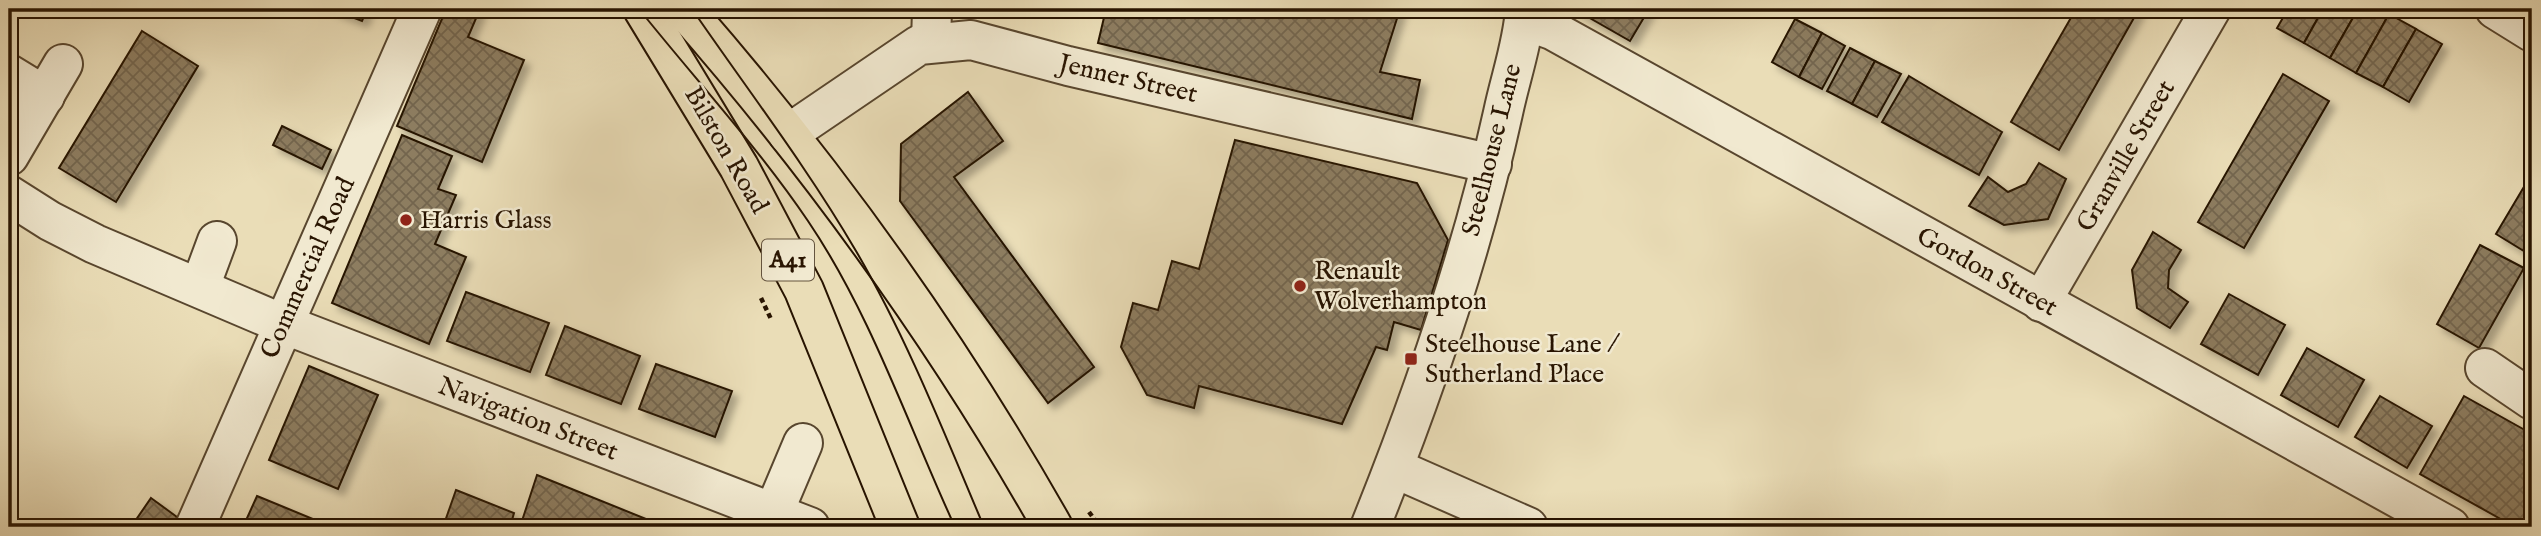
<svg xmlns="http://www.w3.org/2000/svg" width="2541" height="536" viewBox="0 0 2541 536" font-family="'IM FELL English',serif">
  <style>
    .building { fill: url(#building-cross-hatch); stroke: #281401; stroke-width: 2; filter: url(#shadow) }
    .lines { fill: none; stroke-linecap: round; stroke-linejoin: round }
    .minor-casing { stroke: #58462e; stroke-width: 42 }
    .highway-casing { stroke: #281401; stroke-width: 42 }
    .path { stroke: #281401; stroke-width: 4.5; stroke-dasharray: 5 3.5; stroke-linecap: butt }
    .minor { stroke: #f1e9d0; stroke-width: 38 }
    .highway { stroke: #eaddb7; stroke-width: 38 }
    .tram { stroke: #281401; stroke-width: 2 }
    .poi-dot { fill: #8f2418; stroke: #f1e9d0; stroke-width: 2.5 }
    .labels { text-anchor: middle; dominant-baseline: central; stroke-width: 5; stroke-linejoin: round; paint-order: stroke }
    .shield { fill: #f1e9d0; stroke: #64543f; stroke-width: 2 }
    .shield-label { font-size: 24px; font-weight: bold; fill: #281401 }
    .street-label { font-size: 26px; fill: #281401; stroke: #f1e9d0 }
    .poi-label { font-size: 26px; fill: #281401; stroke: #f1e9d0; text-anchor: start }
  </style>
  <defs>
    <pattern id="building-cross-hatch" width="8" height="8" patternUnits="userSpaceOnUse" patternTransform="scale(1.75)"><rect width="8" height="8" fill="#8d7d60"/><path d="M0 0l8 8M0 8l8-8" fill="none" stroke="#73654d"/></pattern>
    <filter id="shadow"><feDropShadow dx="6" dy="6" stdDeviation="3.5" flood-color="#0004"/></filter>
  </defs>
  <rect width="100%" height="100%" fill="#eaddb7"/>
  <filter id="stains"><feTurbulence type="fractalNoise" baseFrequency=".00286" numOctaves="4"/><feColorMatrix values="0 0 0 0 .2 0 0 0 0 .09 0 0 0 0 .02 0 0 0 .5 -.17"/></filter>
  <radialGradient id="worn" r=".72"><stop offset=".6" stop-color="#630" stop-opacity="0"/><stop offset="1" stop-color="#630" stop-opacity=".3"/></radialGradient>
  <g class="building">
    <polygon points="331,9 367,9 362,21"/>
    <polygon points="446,9 480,9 468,37 524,60 482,162 397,126"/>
    <polygon points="1106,9 1400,9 1380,72 1420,80 1412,119 1098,43"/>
    <polygon points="1574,9 1649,9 1630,41"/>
    <polygon points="2076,9 2139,9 2059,150 2011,122"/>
    <polygon points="2288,9 2323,9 2304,43 2277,28"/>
    <polygon points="2323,9 2358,9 2330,58 2304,43"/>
    <polygon points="2358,9 2380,9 2389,14 2356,73 2330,58"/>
    <polygon points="2389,14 2416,29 2383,87 2356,73"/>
    <polygon points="1795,19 1822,33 1799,77 1772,62"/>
    <polygon points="2416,29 2442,44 2409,102 2383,87"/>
    <polygon points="142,31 198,66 116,202 59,168"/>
    <polygon points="1822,33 1845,46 1822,89 1799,77"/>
    <polygon points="1850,48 1875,61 1852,104 1827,91"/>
    <polygon points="1875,61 1901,74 1877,117 1852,104"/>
    <polygon points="2283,74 2329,101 2244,248 2198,222"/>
    <polygon points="1909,76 2002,132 1979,175 1882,122"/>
    <polygon points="968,92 1003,141 954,177 1094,367 1048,403 900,201 901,144"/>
    <polygon points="282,126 331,150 322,169 273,145"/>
    <polygon points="402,135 452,156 438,189 456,195 435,244 466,257 429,344 332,303"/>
    <polygon points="1235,140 1417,183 1448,240 1421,330 1394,322 1387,350 1376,347 1342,424 1199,386 1194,408 1147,395 1121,347 1133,303 1158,310 1172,261 1199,269"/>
    <polygon points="2039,163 2066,179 2048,219 2004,225 1969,206 1988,177 2008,192 2026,184"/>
    <polygon points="2528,180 2532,182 2532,256 2496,234"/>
    <polygon points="2153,232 2181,250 2169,270 2168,288 2188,302 2170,328 2137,308 2132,270"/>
    <polygon points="2480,245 2524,268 2479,348 2437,324"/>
    <polygon points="466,292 549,323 530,372 447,341"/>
    <polygon points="2229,294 2285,325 2258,375 2201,344"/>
    <polygon points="565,326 640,356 621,404 546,375"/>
    <polygon points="2307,348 2364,380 2338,427 2281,395"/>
    <polygon points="656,364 732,391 715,437 639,409"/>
    <polygon points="309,366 378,395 338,489 269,460"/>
    <polygon points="2380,396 2432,426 2407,468 2355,437"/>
    <polygon points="2464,396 2532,434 2532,527 2515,527 2420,474"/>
    <polygon points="537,475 661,525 660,527 520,527"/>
    <polygon points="456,490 514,513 510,527 443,527"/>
    <polygon points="257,496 313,519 310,527 243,527"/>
    <polygon points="151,498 177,517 172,527 131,527"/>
  </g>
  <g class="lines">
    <g class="minor-casing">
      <g id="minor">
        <polyline points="2495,9 2532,32"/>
        <polyline points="1524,20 1552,30 2450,527"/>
        <polyline points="931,43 932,9"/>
        <polyline points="9,74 45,96"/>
        <polyline points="788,134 919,45 971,40 1068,66 1492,164"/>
        <polyline points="9,156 63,64"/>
        <polyline points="9,195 50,221 95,244 283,324 810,527"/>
        <polyline points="200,287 217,241"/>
        <polyline points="2041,302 2211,9"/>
        <polyline points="2485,368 2532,400"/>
        <polyline points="1394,468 1528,527"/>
        <polyline points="773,514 803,443"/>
        <polyline points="195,527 422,9"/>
        <path d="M 1370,527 C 1424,393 1472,254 1503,113 C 1510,79 1523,43 1525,9"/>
      </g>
    </g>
    <g class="highway-casing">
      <g id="highway">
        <polyline points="643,9 739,167 804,290 900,527"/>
        <path d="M 684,9 C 823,168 949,343 1053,527"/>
      </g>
    </g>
    <g class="path">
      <polyline points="761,298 771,319"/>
      <polyline points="1089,512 1100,527"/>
    </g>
    <use href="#minor" class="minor"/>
    <use href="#highway" class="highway"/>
    <g class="tram">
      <path d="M 639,9 C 695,79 757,146 808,221 C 871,314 908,425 955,527"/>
      <path d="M 692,9 C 747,89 807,167 856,251 C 907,338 945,435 984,527"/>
    </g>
  </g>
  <g class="poi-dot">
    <circle cx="406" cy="220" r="7"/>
    <circle cx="1300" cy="286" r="7"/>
    <rect x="1404" y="352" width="14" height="14" rx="3.5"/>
  </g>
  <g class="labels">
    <rect class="shield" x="762" y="239.5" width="52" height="41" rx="5"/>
    <g class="shield-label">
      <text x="788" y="260">A41</text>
    </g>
    <g class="street-label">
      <text transform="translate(1128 79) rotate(13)">Jenner Street</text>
      <text transform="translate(726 150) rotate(60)">Bilston Road</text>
      <text transform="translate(1492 150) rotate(-76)">Steelhouse Lane</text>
      <text transform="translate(2126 156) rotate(-60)">Granville Street</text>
      <text transform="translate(308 268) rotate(-66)">Commercial Road</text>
      <text transform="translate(1987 272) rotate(29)">Gordon Street</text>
      <text transform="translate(528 419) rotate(21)">Navigation Street</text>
    </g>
    <g class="poi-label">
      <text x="420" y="220">Harris Glass</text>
      <text x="1314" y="271">Renault<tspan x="1314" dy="30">Wolverhampton</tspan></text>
      <text x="1425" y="344">Steelhouse Lane /<tspan x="1425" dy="30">Sutherland Place</tspan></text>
    </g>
  </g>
  <rect width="2541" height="536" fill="none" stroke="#eaddb7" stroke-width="35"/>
  <rect x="10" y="10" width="2520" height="515" fill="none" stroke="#281401" stroke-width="3.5"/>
  <rect x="18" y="18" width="2506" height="501" fill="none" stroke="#281401" stroke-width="2"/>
  <rect width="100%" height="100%" filter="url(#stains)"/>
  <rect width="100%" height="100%" fill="url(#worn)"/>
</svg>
